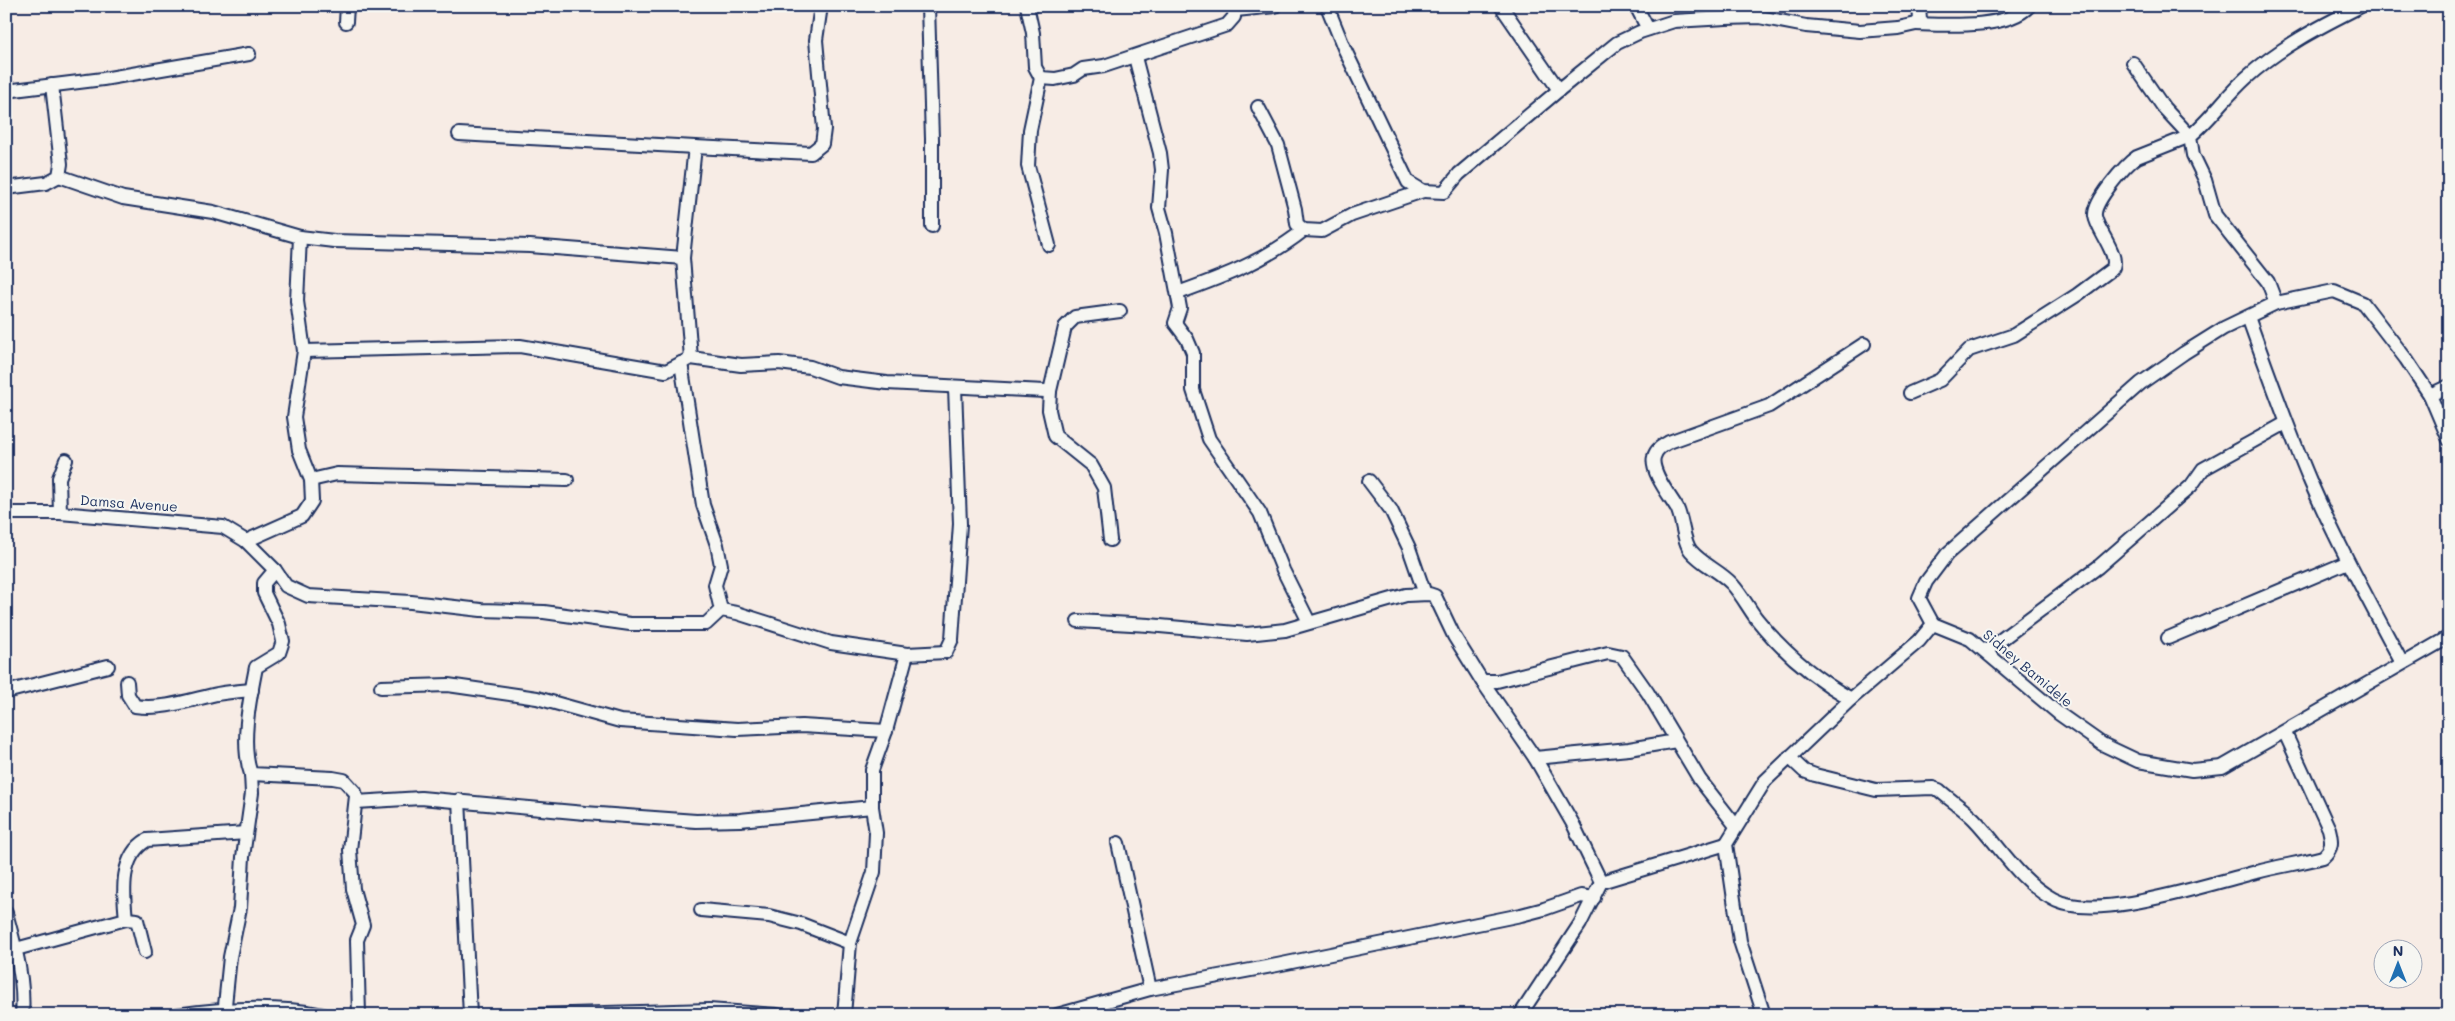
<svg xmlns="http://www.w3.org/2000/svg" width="2455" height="1021" viewBox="0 0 2455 1021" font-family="Mali,sans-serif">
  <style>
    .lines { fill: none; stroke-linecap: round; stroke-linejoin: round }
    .minor-casing { stroke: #1b2f5e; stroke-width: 16 }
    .minor { stroke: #f6f6f2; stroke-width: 12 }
    .labels { text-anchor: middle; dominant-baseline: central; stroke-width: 4; stroke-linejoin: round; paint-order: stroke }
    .street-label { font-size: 14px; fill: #1b2f5e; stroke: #f6f6f2 }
  </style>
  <rect width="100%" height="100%" fill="#f7ece5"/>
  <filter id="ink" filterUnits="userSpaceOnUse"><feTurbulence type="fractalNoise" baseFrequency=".02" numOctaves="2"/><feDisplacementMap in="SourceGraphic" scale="10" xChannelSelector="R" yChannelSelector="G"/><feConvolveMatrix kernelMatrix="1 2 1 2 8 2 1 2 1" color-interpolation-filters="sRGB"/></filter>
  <g filter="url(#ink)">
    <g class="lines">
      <g class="minor-casing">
        <g id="minor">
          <polyline points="928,6 932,139 932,226"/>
          <polyline points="1027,6 1033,33 1035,67 1041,78 1055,79 1074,75 1083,69 1104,66 1227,25 1234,17 1235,6"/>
          <polyline points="1327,6 1344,48 1408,182 1423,191 1444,192 1459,174 1559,90 1617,43 1640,32 1674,21 1726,18 1759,17 1806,26 1860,31 1898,28 1916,24 1920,20 1919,6"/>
          <polyline points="1501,6 1559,90"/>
          <polyline points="1636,6 1648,29"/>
          <polyline points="1236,10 1275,6"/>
          <polyline points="346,22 347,6"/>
          <path d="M 1916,24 C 1946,25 2008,29 2029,6"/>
          <polyline points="1135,57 1160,153 1162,170 1159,208 1166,233 1180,308 1175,323 1187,339 1193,353 1193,390 1209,439 1260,513 1283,570 1309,622"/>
          <polyline points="1041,78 1030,130 1028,166 1049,245"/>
          <polyline points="6,91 103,79 249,54"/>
          <polyline points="1258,107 1278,145 1295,209 1297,224 1304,230 1322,231 1352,215 1423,191"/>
          <polyline points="459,134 695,147 683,258 691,358"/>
          <polyline points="695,147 811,153 822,144 824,129 816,40 821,6"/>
          <polyline points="59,176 123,198 213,212 300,237 334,241 530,246 683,258"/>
          <polyline points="6,188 46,183 59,176 61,164 52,85"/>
          <path d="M 1178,293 C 1225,276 1265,261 1304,230"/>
          <path d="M 2276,303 L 2268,282 L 2215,215 L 2205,180 L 2193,155 L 2190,136 C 2211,119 2226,96 2246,78 C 2280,47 2321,26 2361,6"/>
          <path d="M 2248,317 C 2268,373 2288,429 2311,483 C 2338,545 2370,603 2402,663"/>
          <polyline points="304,351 520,346 666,371 691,358 741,365 779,363 810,367 838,377 887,383 1045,391 1050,391 1065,327 1075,317 1120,311"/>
          <polyline points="681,363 703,505 717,545 721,565 715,585 721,610"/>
          <polyline points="1050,391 1049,410 1055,436 1091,465 1104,488 1110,540"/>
          <path d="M 1910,393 L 1940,380 L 1969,350 L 2014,335 L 2077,295 L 2112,269 C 2121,256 2097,231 2095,216 C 2093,202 2125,165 2137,157 L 2190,136 L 2164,108 L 2133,63"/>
          <polyline points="2430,395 2449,386"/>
          <polyline points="311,480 337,474 567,480"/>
          <polyline points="1369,481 1391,510 1409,548 1425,594"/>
          <polyline points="6,513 60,513 223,527 246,541 275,570 286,586 308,596 411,602 481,610 544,612 630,624 706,624 721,610 737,613 831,643 907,654 946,652 952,639 960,524 955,387"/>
          <polyline points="60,513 59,478 66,460"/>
          <polyline points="246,541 302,516 312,501 311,480 299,450 294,417 304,351 297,301 300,237"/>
          <path d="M 275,570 L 264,583 L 264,593 L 279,624 L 283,641 L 279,653 L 256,667 C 250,698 240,744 251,774 L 333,778 L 344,780 L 355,792 L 356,796 L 350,850 L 353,889 L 363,925 L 357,940 L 359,1015"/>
          <polyline points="1078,621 1149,625 1247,634 1285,630 1406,595 1429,594 1435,596 1454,636 1482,681 1535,758 1573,824 1601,882 1580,924 1520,1015"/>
          <polyline points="1933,624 1919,598 1926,582 1947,554 2141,383 2184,353 2224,328 2276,303 2334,291 2363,303 2406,359 2430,395 2449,440"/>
          <polyline points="2168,638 2348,562"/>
          <polyline points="1986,651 2098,567 2191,486 2203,469 2286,423"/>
          <polyline points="1482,681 1497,681 1608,653 1622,656 1648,693 1700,780 1736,826"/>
          <path d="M 127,682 L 128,695 L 135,706 C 163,710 190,700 217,694 C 228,692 240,691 252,690"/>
          <polyline points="381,687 448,685 537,698 620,721 737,729 802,726 886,731"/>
          <polyline points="6,692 108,666"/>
          <path d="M 1851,699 C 1814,678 1782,651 1756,618 C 1748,607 1741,594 1732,584 C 1720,571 1703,565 1691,551 C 1683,542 1683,520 1677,508 C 1670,496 1650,471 1654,457 C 1656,449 1662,446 1669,442 L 1769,406 L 1864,344"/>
          <path d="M 1789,757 L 1804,771 L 1815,775 L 1876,790 L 1933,788 L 1939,790 C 1950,800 1964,809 1974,819 C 2001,847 2018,880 2053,899 C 2096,923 2210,883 2257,872 C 2279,866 2301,863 2323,857 C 2333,848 2332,841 2329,829 L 2285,733"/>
          <polyline points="1535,758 1629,749 1676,741"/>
          <polyline points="459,800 470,1015"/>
          <polyline points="356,802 421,798 585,813 696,821 740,820 872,807"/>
          <polyline points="1118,843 1150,989"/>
          <polyline points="1601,882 1726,844"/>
          <polyline points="701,910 769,916 801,924 850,943"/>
          <path d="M 6,913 C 15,946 25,981 22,1015"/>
          <polyline points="126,919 137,920 145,952"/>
          <path d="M 16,949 L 126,919 C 123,891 120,856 147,840 L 246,833"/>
          <path d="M 176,1015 C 225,1008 275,1005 324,1015"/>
          <polyline points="224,1015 230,957 240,908 243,857 252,793 251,774"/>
          <polyline points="536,1015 709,1010 777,1015"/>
          <polyline points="844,1015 850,943 874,872 876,833 872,807 872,770 886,731 907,654"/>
          <polyline points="1057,1015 1150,989 1277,965 1521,915 1544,909 1581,896 1594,898"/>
          <polyline points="1764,1015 1740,941 1726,844 1765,781 1851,699 1919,641 1933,624 1970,639 2058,713 2102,744 2138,761 2192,770 2222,767 2449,637"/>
          <polyline points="2447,1015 2449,1015"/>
        </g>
      </g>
      <use href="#minor" class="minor"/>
    </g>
  </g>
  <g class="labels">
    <g class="street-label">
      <text transform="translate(129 503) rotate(4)">Damsa Avenue</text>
      <text transform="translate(2028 668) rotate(40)">Sidney Bamidele</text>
    </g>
  </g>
  <rect width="2455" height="1021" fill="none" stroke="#f6f6f2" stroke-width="25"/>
  <rect x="12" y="12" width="2430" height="996" fill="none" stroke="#1b2f5e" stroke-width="2" filter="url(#ink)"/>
  <g transform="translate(2398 964)"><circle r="24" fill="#f6f6f2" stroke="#9ea6b7"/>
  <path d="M0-4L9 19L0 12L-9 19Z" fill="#1f6fb2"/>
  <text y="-8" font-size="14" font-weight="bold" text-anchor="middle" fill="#1b2f5e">N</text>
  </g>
</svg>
